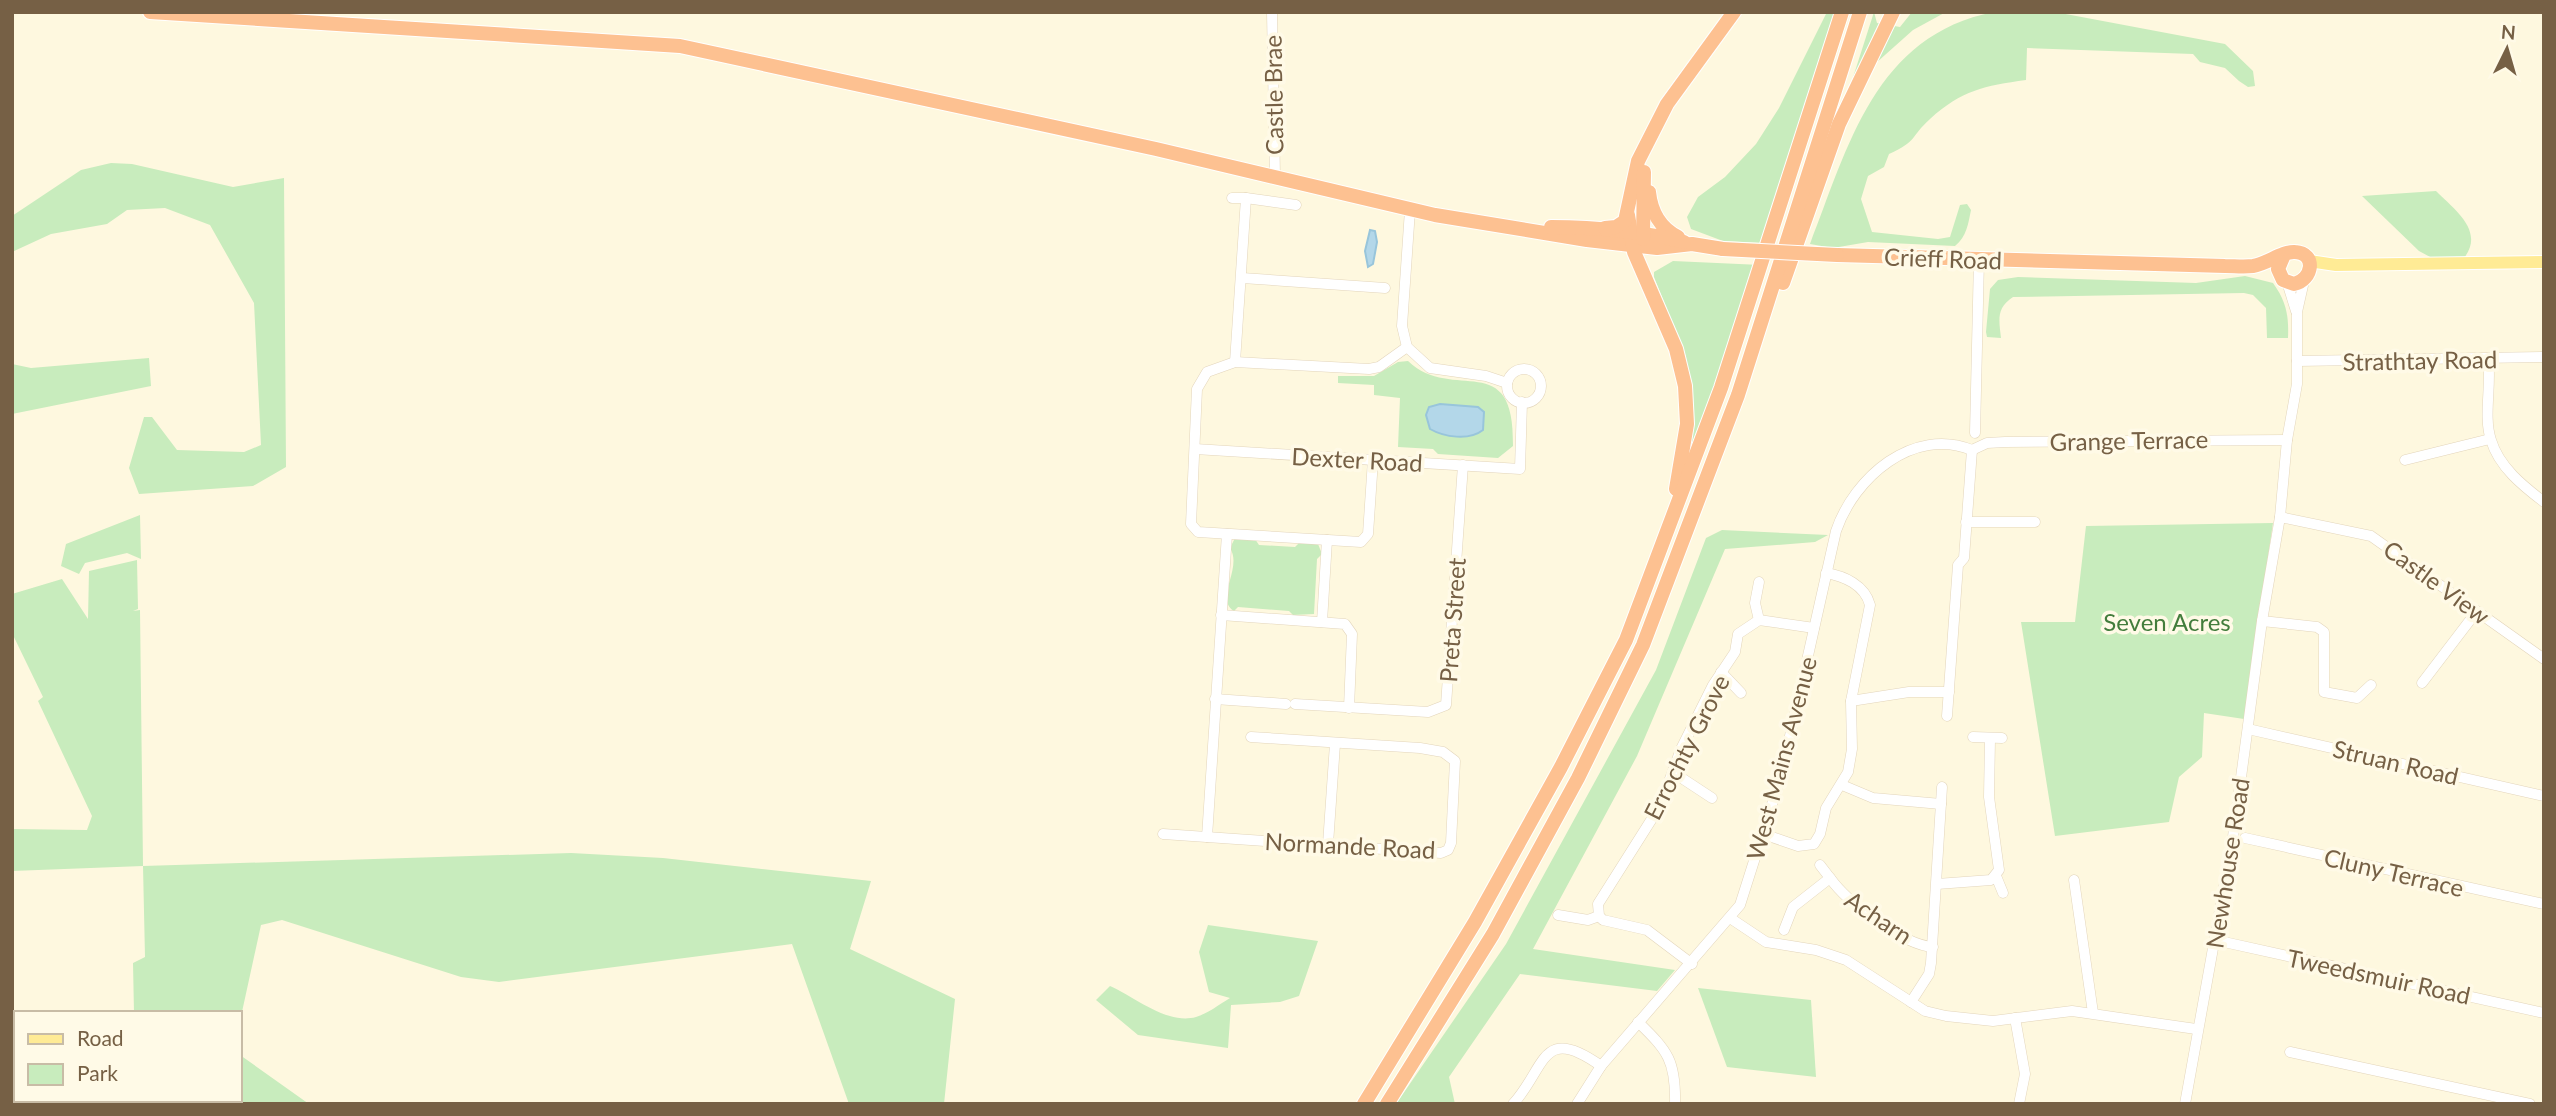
<svg xmlns="http://www.w3.org/2000/svg" width="2556" height="1116" viewBox="0 0 2556 1116" font-family="Lato,sans-serif">
  <style>
    .green { fill: #c8ecbd }
    .water { fill: #b3d7e9; stroke: #98c5db; stroke-width: 2 }
    .lines { fill: none; stroke-linecap: round; stroke-linejoin: round }
    .minor-casing { stroke: #e3d5bb; stroke-width: 11 }
    .major-casing { stroke: #fff; stroke-width: 14 }
    .highway-casing { stroke: #fff; stroke-width: 16 }
    .minor { stroke: #fff; stroke-width: 10 }
    .major { stroke: #ffeb95; stroke-width: 12 }
    .highway { stroke: #fdc191; stroke-width: 14 }
    .highway-bridge-casing { stroke: #fff; stroke-width: 16; stroke-linecap: butt }
    .highway-bridge { stroke: #fdc191; stroke-width: 14 }
    .labels { text-anchor: middle; dominant-baseline: central; stroke-width: 7; stroke-linejoin: round; paint-order: stroke }
    .street-label { font-size: 24px; fill: #766045; stroke: #fffae7 }
    .park-label { font-size: 24px; fill: #437d3c; stroke: #fffae7 }
  </style>
  <rect width="100%" height="100%" fill="#fef8df"/>
  <g class="green">
    <polygon points="1827,12 1837,12 1765,243 1723,241 1691,229 1687,217 1698,197 1725,177 1756,144 1779,108"/>
    <polygon points="1874,12 1877,23 1900,27 1912,12 1946,12 1913,30 1876,63 1821,177"/>
    <path d="M 1994,12 L 2055,12 L 2225,44 L 2253,71 L 2255,86 L 2248,87 L 2239,81 L 2225,68 L 2200,62 L 2193,54 L 2027,48 L 2026,80 C 1984,86 1962,90 1930,119 C 1910,137 1918,141 1889,154 L 1884,167 L 1868,176 L 1861,199 L 1872,232 L 1938,239 L 1950,237 L 1960,205 L 1967,204 L 1971,210 C 1968,224 1967,236 1955,246 L 1868,242 L 1833,248 L 1810,244 C 1848,147 1875,35 1994,12 Z"/>
    <polygon points="111,163 132,164 233,187 284,178 286,467 253,486 139,494 129,468 144,417 152,417 177,450 244,452 261,445 254,303 210,225 165,208 127,210 107,224 51,234 12,252 12,216 81,170"/>
    <path d="M 2436,191 C 2455,210 2485,231 2464,258 L 2432,258 L 2419,251 L 2362,196 Z"/>
    <polygon points="1673,261 1761,265 1686,480 1692,423 1686,357 1654,277 1654,272"/>
    <path d="M 2245,276 L 2273,283 C 2286,301 2289,315 2288,338 L 2267,338 L 2266,308 L 2253,295 L 2244,293 L 2013,297 C 1996,308 1999,320 2001,338 L 1987,337 L 1986,332 L 1990,289 L 1998,280 L 2018,277 L 2196,283 Z"/>
    <polygon points="149,358 151,386 12,414 12,364 31,368"/>
    <path d="M 1408,361 C 1453,404 1515,346 1513,446 L 1498,458 L 1438,454 L 1433,449 L 1398,447 L 1400,398 L 1374,395 L 1374,385 L 1338,383 L 1338,376 L 1374,376 L 1398,362 Z"/>
    <polygon points="140,515 141,559 127,553 85,563 79,574 61,566 66,544"/>
    <polygon points="2273,523 2244,719 2204,713 2202,757 2179,777 2169,822 2055,836 2021,622 2075,622 2086,526"/>
    <polygon points="1722,530 1828,535 1815,542 1725,549 1637,756 1533,949 1675,970 1657,991 1520,974 1449,1077 1455,1104 1396,1104 1506,944 1656,670 1706,538"/>
    <path d="M 1235,538 L 1255,539 L 1259,545 L 1295,547 L 1300,542 L 1318,544 L 1322,554 L 1317,559 L 1314,614 L 1293,615 L 1289,611 L 1238,607 L 1234,611 C 1214,599 1243,568 1230,548 Z"/>
    <polygon points="137,560 138,609 133,611 140,610 143,866 571,853 663,858 871,881 850,949 955,999 944,1104 849,1104 792,944 499,982 461,977 282,920 261,925 240,1021 240,1013 134,1013 133,963 145,957 143,866 12,871 12,829 87,830 92,816 38,701 43,697 12,633 12,594 62,579 88,619 89,571"/>
    <path d="M 1208,925 L 1318,941 L 1299,996 L 1280,1002 L 1231,1005 L 1228,1048 L 1138,1035 L 1096,1000 L 1110,986 C 1135,997 1167,1025 1196,1017 C 1207,1014 1220,1004 1230,998 L 1209,992 L 1199,952 Z"/>
    <polygon points="1698,988 1811,1000 1816,1077 1727,1067"/>
    <polygon points="240,1055 309,1104 134,1104 134,1100 240,1100"/>
  </g>
  <g class="water">
    <polygon points="1370,230 1375,231 1377,242 1373,264 1368,267 1365,251"/>
    <path d="M 1440,404 L 1478,407 L 1484,412 L 1483,430 C 1469,441 1444,437 1430,429 L 1426,415 L 1429,407 Z"/>
  </g>
  <g class="lines">
    <g class="minor-casing">
      <g id="minor">
        <polyline points="1272,12 1275,177"/>
        <polyline points="1232,198 1246,198"/>
        <polyline points="1410,210 1402,326 1407,347 1430,368 1486,376 1507,383"/>
        <polyline points="1242,278 1385,288"/>
        <polyline points="2287,282 2296,311"/>
        <path d="M 2488,359 C 2492,384 2483,416 2491,440 C 2499,467 2523,486 2544,502"/>
        <polyline points="2297,361 2544,357"/>
        <polyline points="1235,362 1246,198 1296,205"/>
        <circle cx="1524" cy="386" r="17"/>
        <polyline points="1975,433 1979,259"/>
        <polyline points="1195,449 1520,469 1522,402"/>
        <polyline points="1972,450 1987,443 2005,442 2287,440"/>
        <polyline points="1373,460 1368,534 1361,542 1198,532 1191,524 1197,389 1207,372 1235,362 1369,369 1379,367 1407,347"/>
        <polyline points="2405,460 2490,439"/>
        <polyline points="2280,517 2371,536 2544,659"/>
        <polyline points="1966,522 2035,522"/>
        <polyline points="1759,582 1755,603 1759,620"/>
        <polyline points="1221,615 1345,624 1352,634 1349,708"/>
        <polyline points="2262,621 2317,627 2324,632 2324,692 2357,698 2371,685"/>
        <polyline points="1322,622 1327,540"/>
        <polyline points="1721,672 1741,693"/>
        <polyline points="2422,683 2477,611"/>
        <polyline points="1215,699 1286,704"/>
        <polyline points="1851,701 1909,692 1949,692"/>
        <polyline points="1295,704 1428,712 1446,705 1463,465"/>
        <polyline points="1947,716 1958,565 1964,558 1972,450"/>
        <polyline points="2248,729 2544,796"/>
        <polyline points="1973,737 2002,738"/>
        <polyline points="1674,773 1712,798"/>
        <polyline points="1842,785 1873,798 1941,804"/>
        <polyline points="1163,834 1441,853 1448,850 1451,843 1455,761 1443,752 1420,748 1251,737"/>
        <path d="M 1763,834 L 1798,846 L 1814,844 L 1820,834 L 1826,808 L 1848,772 L 1852,749 L 1851,701 L 1870,605 C 1865,585 1844,576 1826,573"/>
        <polyline points="1207,837 1227,534"/>
        <polyline points="2245,838 2544,904"/>
        <polyline points="1328,844 1335,744"/>
        <polyline points="1820,865 1830,878"/>
        <polyline points="1996,876 2003,893"/>
        <polyline points="2074,880 2093,1013"/>
        <polyline points="1937,884 1991,880 1999,870 1989,797 1990,739"/>
        <polyline points="1558,915 1588,920 1599,916"/>
        <polyline points="1730,918 1766,942 1816,950 1846,960 1925,1011 1946,1016 1993,1021 2072,1011 2196,1029"/>
        <path d="M 1784,930 L 1793,907 L 1830,878 C 1847,902 1903,945 1933,947"/>
        <polyline points="2215,940 2544,1013"/>
        <polyline points="1692,964 1647,930 1603,920 1599,916 1598,904 1660,806 1681,749 1713,685 1735,652 1738,634 1759,620 1814,628"/>
        <polyline points="1911,1002 1929,974 1931,963 1942,787"/>
        <polyline points="2015,1018 2025,1074 2019,1104"/>
        <path d="M 1638,1022 C 1668,1051 1676,1061 1675,1104"/>
        <polyline points="2290,1052 2530,1104"/>
        <path d="M 1513,1104 C 1546,1068 1541,1023 1601,1066"/>
        <path d="M 1577,1104 L 1601,1066 L 1740,905 L 1781,776 L 1836,531 C 1854,478 1913,426 1972,450"/>
        <polyline points="2185,1104 2233,837 2262,621 2280,517 2287,440 2297,384 2297,312 2304,281"/>
      </g>
    </g>
    <g class="major-casing">
      <polyline id="major" points="2309,261 2336,265 2544,262"/>
    </g>
    <g class="highway-casing">
      <g id="highway">
        <polyline points="150,12 680,46 1156,149 1435,215 1587,240 1657,248 1692,244 1723,249"/>
        <path d="M 1649,192 C 1651,211 1660,228 1678,237"/>
        <polyline points="1628,215 1634,252 1676,349 1685,386 1687,424 1676,489"/>
        <path d="M 1551,227 C 1597,227 1639,231 1684,242"/>
        <polyline points="1605,228 1616,227 1625,221 1638,161 1667,104 1734,12"/>
        <polyline points="1643,239 1644,172"/>
        <path d="M 1837,255 L 2225,266 C 2234,266 2244,267 2253,266 C 2267,264 2282,251 2295,252 C 2317,253 2313,280 2294,284 L 2283,280 L 2278,269 L 2284,255"/>
        <polyline points="1783,283 1839,124 1893,12"/>
        <polyline points="1364,1104 1475,922 1561,767 1626,640 1721,388 1842,12"/>
        <polyline points="1387,1104 1493,934 1578,778 1643,645 1738,395 1860,12"/>
      </g>
    </g>
    <use href="#minor" class="minor"/>
    <use href="#major" class="major"/>
    <use href="#highway" class="highway"/>
    <g class="highway-bridge-casing">
      <polyline id="highway-bridge" points="1723,249 1837,255"/>
    </g>
    <use href="#highway-bridge" class="highway-bridge"/>
  </g>
  <g class="labels">
    <g class="street-label">
      <text transform="translate(1273 95) rotate(-91)">Castle Brae</text>
      <text transform="translate(1943 258) rotate(2)">Crieff Road</text>
      <text transform="translate(2420 360) rotate(-1)">Strathtay Road</text>
      <text transform="translate(2129 440) rotate(-1)">Grange Terrace</text>
      <text transform="translate(1357 459) rotate(3)">Dexter Road</text>
      <text transform="translate(2437 582) rotate(36)">Castle View</text>
      <text transform="translate(1452 620) rotate(-86)">Preta Street</text>
      <text transform="translate(1686 747) rotate(-63)">Errochty Grove</text>
      <text transform="translate(1781 758) rotate(-75)">West Mains Avenue</text>
      <text transform="translate(2396 762) rotate(13)">Struan Road</text>
      <text transform="translate(1350 845) rotate(3)">Normande Road</text>
      <text transform="translate(2227 863) rotate(-81)">Newhouse Road</text>
      <text transform="translate(2394 872) rotate(13)">Cluny Terrace</text>
      <text transform="translate(1879 917) rotate(34)">Acharn</text>
      <text transform="translate(2379 976) rotate(12)">Tweedsmuir Road</text>
    </g>
    <g class="park-label">
      <text x="2167" y="621">Seven Acres</text>
    </g>
  </g>
  <rect width="2556" height="1116" fill="none" stroke="#766045" stroke-width="28"/>
  <rect x="14" y="1011" width="228" height="91" fill="#fffae7" stroke="#c8bca6" stroke-width="2"/>
  <rect x="28" y="1034" width="35" height="10" fill="#ffeb95" stroke="#c8bca6" stroke-width="2"/>
  <text x="77" y="1046" font-size="21" fill="#766045">Road</text>
  <rect x="28" y="1064" width="35" height="21" fill="#c8ecbd" stroke="#c8bca6" stroke-width="2"/>
  <text x="77" y="1081" font-size="21" fill="#766045">Park</text>
  <g transform="translate(2507 49) rotate(5)" stroke="#fffae7" stroke-width="5" paint-order="stroke">
  <path d="M0-5L12 26L0 18L-12 26Z" fill="#766045"/>
  <text y="-10" font-size="19" font-weight="bold" text-anchor="middle" fill="#766045">N</text>
  </g>
</svg>
